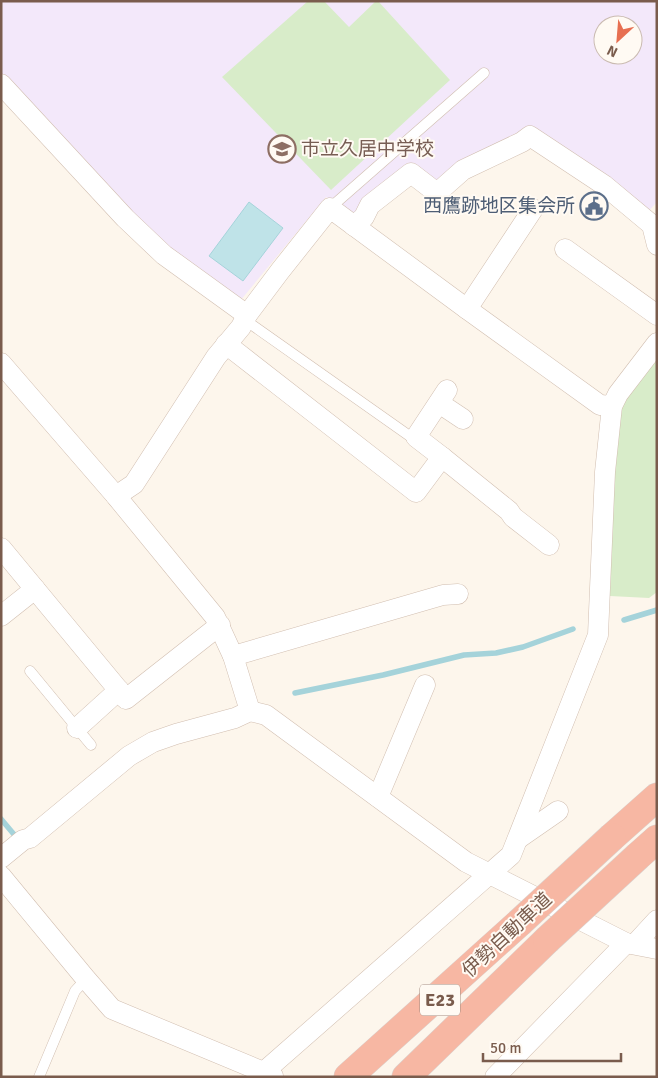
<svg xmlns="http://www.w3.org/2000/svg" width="658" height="1078" viewBox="0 0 658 1078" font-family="Signika,'Noto Sans JP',sans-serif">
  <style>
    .education { fill: #f3e8fa; fill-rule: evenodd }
    .green { fill: #d8ecc9 }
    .water { fill: #bfe3e8; stroke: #a5d3da }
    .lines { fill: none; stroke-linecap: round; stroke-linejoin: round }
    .stream { stroke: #a5d3da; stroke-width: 5.5 }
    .lane-casing { stroke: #d1beb0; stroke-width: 11 }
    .street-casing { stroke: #d1beb0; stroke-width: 21 }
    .highway-casing { stroke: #dad1cd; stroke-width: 29 }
    .lane { stroke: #fff; stroke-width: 10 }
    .street { stroke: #fff; stroke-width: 20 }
    .highway { stroke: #f7b7a3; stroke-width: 28 }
    .highway-bridge-casing { stroke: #dad1cd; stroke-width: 29; stroke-linecap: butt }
    .highway-bridge { stroke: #f7b7a3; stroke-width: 28 }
    .labels { text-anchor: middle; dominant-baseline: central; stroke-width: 4; stroke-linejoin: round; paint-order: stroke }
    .shield { fill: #fffaf3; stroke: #a28b7f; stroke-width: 1 }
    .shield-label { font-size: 18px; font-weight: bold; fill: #7a5c4d }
    .education-label { font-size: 19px; fill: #785e54; stroke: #fffaf3; text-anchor: start }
    .service-label { font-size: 19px; fill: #4e5e75; stroke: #fffaf3; text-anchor: end }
    .street-label { font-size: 19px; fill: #7a5c4d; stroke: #fffaf3 }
  </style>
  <rect width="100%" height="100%" fill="#fdf6ec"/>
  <path class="education" d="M 1,1 L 657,1 L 657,202 L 646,214 L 527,129 L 436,181 L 410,166 L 353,217 L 326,197 L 240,301 L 167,249 L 1,73 ZM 603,25 L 633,25 L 633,55 L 603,55 Z"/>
  <g class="green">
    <polygon points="308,1 324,1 349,27 376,1 378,1 450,80 331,190 222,77"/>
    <polygon points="657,357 657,592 649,598 610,596 613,470 620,414 626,398"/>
  </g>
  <polygon class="water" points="249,202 283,228 243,281 209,256"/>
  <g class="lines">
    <g class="stream">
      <polyline points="624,620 657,610"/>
      <polyline points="295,693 383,675 464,655 496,653 523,647 573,629"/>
      <polyline points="1,819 17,838"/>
    </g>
    <g class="lane-casing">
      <g id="lane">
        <polyline points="330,208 484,73"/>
        <polyline points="245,320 411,437 416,437"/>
        <polyline points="30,671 91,745"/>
        <polyline points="39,1077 75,991 86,979"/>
      </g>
    </g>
    <g class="street-casing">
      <g id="street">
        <polyline points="1,84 125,218 164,255 247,315"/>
        <polyline points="354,226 364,217 370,205 411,173 437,193 463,170 522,142 530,136 604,185 652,225 657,245"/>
        <polyline points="565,249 657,315"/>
        <polyline points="467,309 533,209"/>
        <polyline points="226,344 416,492 442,457 416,437 447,390"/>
        <polyline points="1,363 116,496 215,617 233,656 250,711"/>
        <polyline points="439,403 463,419"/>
        <polyline points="442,457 509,511 513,517 549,545"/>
        <polyline points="116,496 134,484 216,357 241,327 247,315 280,271 330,208 467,309 600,405 612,406"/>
        <polyline points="1,548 126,699 220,625"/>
        <polyline points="1,616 35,589"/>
        <polyline points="233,656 443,595 458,594"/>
        <polyline points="77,728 119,690"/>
        <polyline points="378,797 425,685"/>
        <polyline points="519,838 558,811"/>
        <polyline points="1,858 23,840 30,838 129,756 153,742 176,734 235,718 250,711 266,715 466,862 626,943 657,949"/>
        <polyline points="1,876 86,979 112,1009 273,1076"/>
        <polyline points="635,944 657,920"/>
        <polyline points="258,1077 511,855 598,635 605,472 612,406 618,394 657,343"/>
        <polyline points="495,1077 626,943"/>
      </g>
    </g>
    <g class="highway-casing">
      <g id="highway">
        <polyline points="612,837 657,797"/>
        <polyline points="638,856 657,839"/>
        <polyline points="348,1077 519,923"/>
        <polyline points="406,1077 547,940"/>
      </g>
    </g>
    <use href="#lane" class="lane"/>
    <use href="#street" class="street"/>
    <use href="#highway" class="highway"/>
    <g class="highway-bridge-casing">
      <g id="highway-bridge">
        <polyline points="519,923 612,837"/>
        <polyline points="547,940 638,856"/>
      </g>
    </g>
    <use href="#highway-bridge" class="highway-bridge"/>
  </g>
  <defs>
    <g id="school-ring" transform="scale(1.4375)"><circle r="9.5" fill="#fffaf3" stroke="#8d6e63" stroke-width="1.5"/><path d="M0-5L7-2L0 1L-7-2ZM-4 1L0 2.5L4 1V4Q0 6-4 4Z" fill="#8d6e63"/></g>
    <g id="civic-ring" transform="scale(1.4375)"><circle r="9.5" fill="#fffaf3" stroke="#5c6f8a" stroke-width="1.5"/><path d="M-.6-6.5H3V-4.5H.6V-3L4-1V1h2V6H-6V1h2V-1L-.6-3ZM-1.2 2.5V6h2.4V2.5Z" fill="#5c6f8a"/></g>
  </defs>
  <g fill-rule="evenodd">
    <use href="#school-ring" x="282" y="149"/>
    <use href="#civic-ring" x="594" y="206"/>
  </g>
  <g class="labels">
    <rect class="shield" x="420" y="984.5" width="40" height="31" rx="4"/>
    <g class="shield-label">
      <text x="440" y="1000">E23</text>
    </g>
    <g class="education-label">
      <text x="301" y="149">市立久居中学校</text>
    </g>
    <g class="service-label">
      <text x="575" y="206">西鷹跡地区集会所</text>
    </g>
    <g class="street-label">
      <text transform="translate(507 935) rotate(-43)">伊勢自動車道</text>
    </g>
  </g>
  <rect width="658" height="1078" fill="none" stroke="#7a5c4d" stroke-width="5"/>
  <g transform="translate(618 40) rotate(206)"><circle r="24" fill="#fffaf3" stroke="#cabbb1"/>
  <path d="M0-4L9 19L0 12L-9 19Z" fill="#e76f51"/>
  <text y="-8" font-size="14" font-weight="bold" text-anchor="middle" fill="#7a5c4d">N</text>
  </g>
  <path d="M483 1053v8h138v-8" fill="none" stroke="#7a5c4d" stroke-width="2.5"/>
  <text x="490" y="1053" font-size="15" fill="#7a5c4d" stroke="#fffaf3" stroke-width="4" paint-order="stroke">50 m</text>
</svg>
